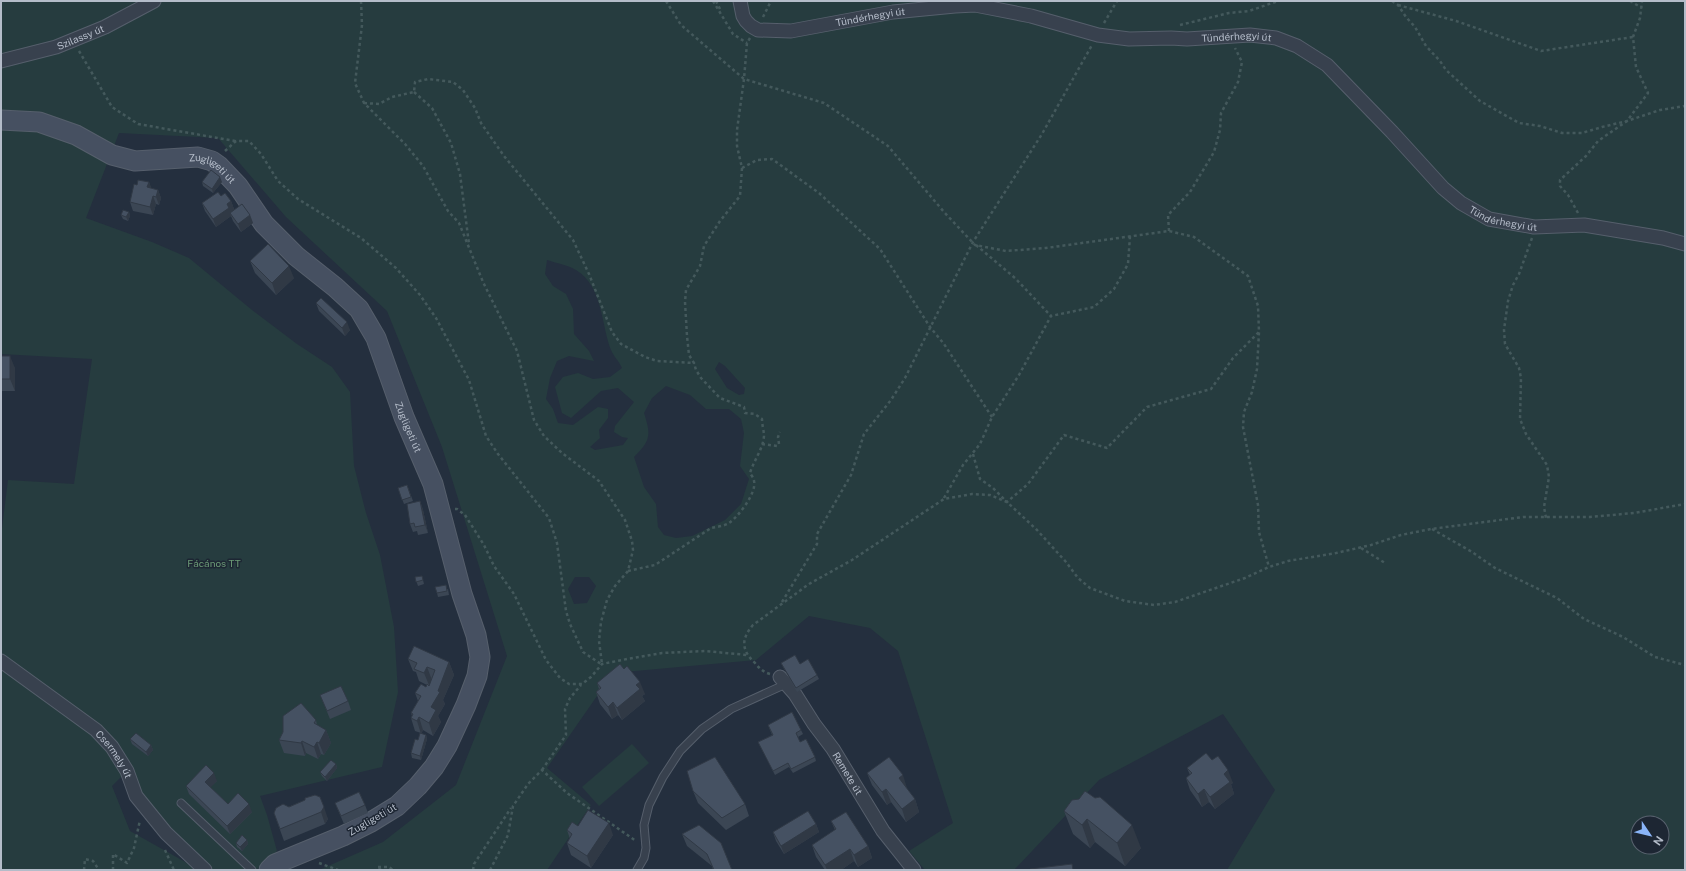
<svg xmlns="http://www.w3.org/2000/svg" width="1686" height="871" viewBox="0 0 1686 871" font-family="'Public Sans',sans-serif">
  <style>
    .green { fill: #263c3f; fill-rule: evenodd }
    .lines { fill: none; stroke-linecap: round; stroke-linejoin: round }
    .lane-casing { stroke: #565f6c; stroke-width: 9 }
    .street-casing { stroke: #565f6c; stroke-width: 15 }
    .secondary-casing { stroke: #565f6c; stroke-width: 21 }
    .path { stroke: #44595c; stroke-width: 2.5; stroke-dasharray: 3 3; stroke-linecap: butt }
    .lane { stroke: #38414e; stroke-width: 7 }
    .street { stroke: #38414e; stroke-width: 13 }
    .secondary { stroke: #465061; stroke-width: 19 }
    .wall { fill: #3b4654 }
    .shaded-wall { fill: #303945 }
    .building { fill: #455162; stroke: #303945 }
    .labels { text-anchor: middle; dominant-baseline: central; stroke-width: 3; stroke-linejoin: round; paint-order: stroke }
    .street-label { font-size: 10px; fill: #b4bcc9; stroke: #1d2633 }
    .park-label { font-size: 10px; fill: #6b9a76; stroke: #1d2633 }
  </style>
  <rect width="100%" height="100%" fill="#242f3e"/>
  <g class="green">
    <path d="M 1,1 L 1685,1 L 1685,870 L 1227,870 L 1275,790 L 1223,714 L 1099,780 L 1014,870 L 925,870 L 909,851 L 953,823 L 898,651 L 870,628 L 809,616 L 756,660 L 613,673 L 547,768 L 591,805 L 547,870 L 319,870 L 383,842 L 456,785 L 507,656 L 442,447 L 387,311 L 286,217 L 218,138 L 119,133 L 86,218 L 152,242 L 189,258 L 252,310 L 297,344 L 332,367 L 350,392 L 354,466 L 366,513 L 380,555 L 394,627 L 398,692 L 382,767 L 260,796 L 267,815 L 277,851 L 256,870 L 213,870 C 188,847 161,822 142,795 C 136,787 132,779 127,771 L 112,786 L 130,831 L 187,863 L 195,870 L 1,870 L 1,536 L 8,480 L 74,484 L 92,359 L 1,354 ZM 547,260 C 556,263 568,265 576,270 C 603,286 601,325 611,350 C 614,357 619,361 622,368 L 610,377 L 593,379 L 578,373 L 563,377 L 555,387 L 562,413 L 571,418 L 601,391 L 618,388 L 634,402 L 615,426 L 614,432 L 622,437 L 628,438 L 623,445 L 595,450 L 590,447 L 600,438 L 599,430 L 608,418 L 608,409 L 598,407 L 573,425 L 558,423 L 553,409 L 546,399 L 550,378 L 557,361 L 569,356 L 594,361 L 589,351 L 574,334 L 573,309 L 566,294 L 553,286 L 545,274 ZM 719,362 L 725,366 L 745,388 L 744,394 L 739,395 L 727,388 L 715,369 ZM 666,386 L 690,395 L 706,409 L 729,409 L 741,419 L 744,433 L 740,466 L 749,479 L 741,504 L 725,520 L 692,536 L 676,538 L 664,535 L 658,527 L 656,504 L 644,487 L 634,457 C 651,440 651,435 644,413 L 652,398 ZM 575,577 L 589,577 L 596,586 L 587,603 L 574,604 L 568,589 ZM 1638,823 L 1662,823 L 1662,847 L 1638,847 Z"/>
    <polygon points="632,744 649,763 599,806 582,787"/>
  </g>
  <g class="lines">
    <g class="lane-casing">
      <g id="lane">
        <polyline points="181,803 252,870"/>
        <polyline points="637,870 644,858 646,848 644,825 649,805 663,777 680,751 702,729 731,709 786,684"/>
      </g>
    </g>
    <g class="street-casing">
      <g id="street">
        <path id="s1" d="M 740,1 L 743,16 L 746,21 L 751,26 L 758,30 L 791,31 L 893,12 L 955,6 L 975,5 L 1031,16 L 1098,35 L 1129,39 L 1171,38 L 1187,39 L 1250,35 L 1276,38 L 1297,46 L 1327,65 L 1392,132 L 1443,188 L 1461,203 L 1489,219 L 1534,227 L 1584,225 L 1663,238 L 1685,244"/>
        <path id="s2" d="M 1,61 L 56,47 L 105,27 L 154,1"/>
        <path id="s3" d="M 1,661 L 96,730 L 112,747 L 127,771 L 136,796 L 166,833 L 205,870"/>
        <path id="s4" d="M 780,677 L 795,694 L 814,724 L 833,749 L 883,831 L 914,870"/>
      </g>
    </g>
    <g class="secondary-casing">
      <g id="secondary">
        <path id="s5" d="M 1,120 L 39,122 L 76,135 L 112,155 L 135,161 L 198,157 L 212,161 L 219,166 L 238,186 L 264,224 L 296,256 L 335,287 L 359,309 L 376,338 L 404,417 L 433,484 L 462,594 L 476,635 L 480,657 L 477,676 L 466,705 L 447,746 L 434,767 L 418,786 L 397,806 L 371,822 L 343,836 L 275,864 L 269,870"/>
      </g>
    </g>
    <g class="path">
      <polyline points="361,1 362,25 355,83 364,103 405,144 423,166 448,211 459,223 483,282 517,351 534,420 544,436 562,453 599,481 625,520 632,541 633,550 628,571 615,586 607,600 601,622 599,641 602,664"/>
      <polyline points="666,1 681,25 744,79 824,103 888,146 944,212 975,245 1006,251 1046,248 1169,231 1194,237 1248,276 1258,306 1259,332 1257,369 1252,392 1244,412 1243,427 1258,505 1259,532 1269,567"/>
      <polyline points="713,1 733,34 747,43"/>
      <polyline points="716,1 720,9"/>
      <polyline points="1392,1 1398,5 1406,17 1415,27 1426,46 1440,61 1446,70 1480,101 1519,123 1540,126 1562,133 1582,133 1602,127 1627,121 1660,110 1685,106"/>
      <polyline points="1630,1 1642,8"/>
      <polyline points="1398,5 1456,21 1541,51 1633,37"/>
      <polyline points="763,17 771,1"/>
      <polyline points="1104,23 1117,1"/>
      <polyline points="1180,25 1229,13 1249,11 1278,1"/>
      <polyline points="79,51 112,107 138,124 235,141"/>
      <polyline points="414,92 432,108 451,143 460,174 469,244"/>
      <polyline points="364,103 379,104 392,97 414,92 415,82 428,79 453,82 463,90 475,108 481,123 504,156 573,240 589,274 612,332 621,344 645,357 657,361 694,363 689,355 687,336 685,302 686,290 700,266 704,246 720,221 740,196 742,168 737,146 737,130 744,79 747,43 750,38"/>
      <polyline points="225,151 236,141 249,141 261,154 278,181 298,199 361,238 396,268 420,295 436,318 469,380 486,436 498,454 549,518 557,543 566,611 570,624 583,652 601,664"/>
      <polyline points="742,168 757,160 772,159 819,193 880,249 930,327 944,344 992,417"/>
      <polyline points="1578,213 1568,195 1560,186 1560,180 1586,156 1598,141 1627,121 1648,93 1636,67 1633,37 1640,18 1642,1"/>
      <polyline points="1169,231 1168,215 1190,192 1214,152 1220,130 1221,113 1238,82 1242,62 1235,48"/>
      <polyline points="1532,238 1519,274 1513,285 1508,301 1504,330 1505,344 1519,368 1521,378 1520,419 1526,434 1547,465 1549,477 1544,507 1546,518"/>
      <polyline points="976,245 1015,278 1051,316"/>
      <polyline points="762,444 777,446 779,444 778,437 780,432"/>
      <polyline points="973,454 980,479 993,488 1007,502 1028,484 1064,435 1107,448 1147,407 1211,389 1233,358 1259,332"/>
      <polyline points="944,498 963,465 980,444 992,417 1019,375 1051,316 1094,307 1114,289 1128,264 1130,236"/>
      <polyline points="455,509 457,509 465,515 484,545 494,566 514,594 546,660 560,678 569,684 582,684 591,677 602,664 627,659 662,653 705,651 747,655"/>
      <polyline points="1432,529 1472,552 1495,568 1557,598 1584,619 1623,637 1655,657 1685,665"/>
      <polyline points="1361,548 1385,563"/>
      <path d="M 628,571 L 655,565 L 711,528 C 717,527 724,526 729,523 C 738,517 757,493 754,481 C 754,478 751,475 750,473 C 754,460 763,449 764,436 C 764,431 762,425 762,419 L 755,414 L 745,413 L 744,407 L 720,398 L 701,378 L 696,370 L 694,363"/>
      <polyline points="782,602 817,544 817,534 851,475 864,434 891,400 905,378 973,242 1042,134 1092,45"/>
      <path d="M 770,674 C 763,672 759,668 755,663 C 741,650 741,639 753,625 L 809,584 L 852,560 L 944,499 L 972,494 L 990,495 L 1007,502 L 1037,530 L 1066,562 L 1078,578 L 1090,588 L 1125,601 L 1154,605 L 1175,602 L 1245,578 L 1269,567 L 1288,561 L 1336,553 L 1371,545 L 1401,535 L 1431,529 L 1523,517 L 1590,517 L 1634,513 L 1685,504"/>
      <polyline points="542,770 566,735 565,709 570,698 581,685"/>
      <polyline points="165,850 174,870"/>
      <polyline points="319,863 338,870"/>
      <polyline points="84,870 85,859 93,861 99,870"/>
      <polyline points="113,870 113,854 127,863 134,848 140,820"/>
      <polyline points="381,870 377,867 389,867 393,870"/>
      <polyline points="473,870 474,864 511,808"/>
      <polyline points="490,870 508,835 513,806 528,784 542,770 567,793 636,841"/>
    </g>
    <use href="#lane" class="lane"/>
    <use href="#street" class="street"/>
    <use href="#secondary" class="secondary"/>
  </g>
  <g class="wall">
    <polygon points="149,182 151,188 158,190 161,198 159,205 156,204 153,215 133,211 130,202 137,185"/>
    <polygon points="202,182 222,182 213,193 203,186"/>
    <polygon points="221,196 231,201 234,209 231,212 250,215 253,223 241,232 233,221 231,216 216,227 205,211 202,203"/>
    <polygon points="129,212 130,216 128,221 123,219 121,215"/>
    <polygon points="250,261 294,278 276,295 255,273"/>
    <polygon points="316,303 350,330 345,336 319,311"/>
    <polygon points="1,356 15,368 15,391 1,391"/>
    <polygon points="407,485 413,501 404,504 398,488"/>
    <polygon points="420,501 423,510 428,533 418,535 417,531 413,532 410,524"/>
    <polygon points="415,577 423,580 424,584 418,586"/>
    <polygon points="448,589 449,595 438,597 437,593"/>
    <polygon points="408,659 449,662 454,675 443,700 445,704 438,716 441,722 433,736 423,730 421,734 426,735 427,739 421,760 412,758 411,753 418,740 421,733 415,731 411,718 412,716 411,713 418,701 415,693 426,687 427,685 419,681 416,672 413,671"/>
    <polygon points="781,663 800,664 817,675 819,679 797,692 783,667"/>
    <polygon points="597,683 645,694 642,696 645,701 622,720 618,715 612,719 600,704 596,692 599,689"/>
    <polygon points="320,695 348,701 351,710 330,719"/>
    <polygon points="316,720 317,725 326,730 331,743 324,755 321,754 318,759 306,753 305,756 284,753 279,740"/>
    <polygon points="768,725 801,730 803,734 798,737 800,742 815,757 816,761 793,773 789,767 775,775 758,742 772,735"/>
    <polygon points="130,739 151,745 153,750 148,756 132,744"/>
    <polygon points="1212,760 1233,783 1231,784 1234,794 1215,809 1209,802 1202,807 1190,790 1186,778 1190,775 1187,768"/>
    <polygon points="336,764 337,768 327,781 322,776 320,772"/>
    <polygon points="867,773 907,788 906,788 915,799 919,812 906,822 891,802 887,805 872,785"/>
    <polygon points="217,781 210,787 228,804 252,812 230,834 189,794 186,786"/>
    <polygon points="693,791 745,804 749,816 726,830 698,803"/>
    <polygon points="315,795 328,819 325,824 284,841 274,813 305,800"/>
    <polygon points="1072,800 1141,848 1125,866 1095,842 1090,848 1073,834 1064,811"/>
    <polygon points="335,803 365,805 368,813 344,824"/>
    <polygon points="831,821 868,846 872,858 858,867 854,861 841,870 825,870 816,857 812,845 835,830"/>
    <polygon points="816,824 819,832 784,854 776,841 773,832"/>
    <polygon points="567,830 613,835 591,868 571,855 567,843 570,839"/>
    <polygon points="682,834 732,870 713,870 712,866 687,846"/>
    <polygon points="247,840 248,844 242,851 237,847 236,843"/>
  </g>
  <g class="shaded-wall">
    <polygon points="220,177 222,182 213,193 212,189"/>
    <polygon points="149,182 152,190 147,187"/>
    <polygon points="158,190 161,198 159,205 156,197"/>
    <polygon points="153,196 156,204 153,215 150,207"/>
    <polygon points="231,201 234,209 231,212 232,216 230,213 231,216 216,227 213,219 227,204"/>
    <polygon points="129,212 130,216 128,221 126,217"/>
    <polygon points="250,215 253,223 241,232 238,224"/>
    <polygon points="289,266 294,278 276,295 272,283"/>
    <polygon points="347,322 350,330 345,336 342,328"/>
    <polygon points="10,356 15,368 15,391 10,379"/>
    <polygon points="1,399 2,402 2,424 1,420"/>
    <polygon points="420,501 423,510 428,533 425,525"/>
    <polygon points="449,662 454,675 443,700 445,704 438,716 441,722 433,736 429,723 431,707"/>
    <polygon points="427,667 432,680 429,685 424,673"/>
    <polygon points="640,682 645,694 642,696 645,701 622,720 617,708 636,685"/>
    <polygon points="613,702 618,715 612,719 608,707"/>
    <polygon points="419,717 423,730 421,734 417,721"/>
    <polygon points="326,730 331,743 324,755 319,743"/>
    <polygon points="426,735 427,739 421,760 420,756"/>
    <polygon points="302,741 306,753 305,756 301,743"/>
    <polygon points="317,742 321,754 318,759 314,747"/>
    <polygon points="151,745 153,750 148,756 146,752"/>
    <polygon points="336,764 337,768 327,781 325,777"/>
    <polygon points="1228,770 1233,783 1231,784 1234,794 1215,809 1210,797 1224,774"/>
    <polygon points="214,773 217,781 208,790 205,782"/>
    <polygon points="903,775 907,788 903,791 899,778"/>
    <polygon points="886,789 891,802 887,805 882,792"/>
    <polygon points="1204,789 1209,802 1202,807 1198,794"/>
    <polygon points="915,799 919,812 906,822 902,809"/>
    <polygon points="249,804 252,812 230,834 227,826"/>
    <polygon points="324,807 328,819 325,824 321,812"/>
    <polygon points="1087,819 1095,842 1090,848 1082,825"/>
    <polygon points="609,823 613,835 591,868 587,856"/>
    <polygon points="816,824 819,832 784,854 781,846"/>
    <polygon points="1132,825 1141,848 1125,866 1117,843"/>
    <polygon points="247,840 248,844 242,851 240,847"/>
    <polygon points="868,846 872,858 858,867 854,855"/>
    <polygon points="850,849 854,861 841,870 827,870 825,865"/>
  </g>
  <g class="building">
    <polygon points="211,170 220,177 212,189 202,182"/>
    <polygon points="138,180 149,182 147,187 158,190 156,197 153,196 150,207 130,202 134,184 137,185"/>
    <polygon points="218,192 221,196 225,193 231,201 227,204 229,208 213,219 202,203"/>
    <polygon points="242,204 250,215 238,224 230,213"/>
    <polygon points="123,210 129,212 126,217 121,215"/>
    <polygon points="268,244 289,266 272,283 250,261"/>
    <polygon points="321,298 347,322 342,328 316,303"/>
    <rect x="1" y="356" width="9" height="23"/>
    <polygon points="407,485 411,497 402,500 398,488"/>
    <polygon points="420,501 425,525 415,527 414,523 410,524 407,504"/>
    <polygon points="422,576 423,580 416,582 415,577"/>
    <polygon points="446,585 447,591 437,593 435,587"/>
    <polygon points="414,646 449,662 438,691 440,692 431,707 436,710 429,723 419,717 417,721 411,718 413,714 411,713 421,696 415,693 421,684 426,687 427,684 429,686 435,670 427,667 424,673 414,669 417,663 408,659"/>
    <polygon points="795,655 800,664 808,659 817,675 796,688 781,663"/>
    <polygon points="620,664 624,669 627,666 640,682 636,685 640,689 617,708 613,702 608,707 596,692 601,688 597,683"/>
    <polygon points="341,686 348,701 327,711 320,695"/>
    <polygon points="301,703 316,720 314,723 326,730 319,743 317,742 314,747 302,741 301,743 279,740 283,732 283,716"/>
    <polygon points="792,712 801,730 796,733 800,742 806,739 815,757 791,769 788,763 773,771 758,742 773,735 768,725"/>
    <polygon points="136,733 151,745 146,752 130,739"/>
    <polygon points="420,733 426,735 420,756 411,753 415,739 418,740"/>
    <polygon points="1206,753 1212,760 1218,756 1228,770 1224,774 1230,782 1210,797 1204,789 1198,794 1186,778 1192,773 1187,768"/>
    <polygon points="715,757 745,804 722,818 693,791 687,771"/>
    <polygon points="889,757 903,775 899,778 915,799 902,809 886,789 882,792 867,773"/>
    <polygon points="331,760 336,764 325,777 320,772"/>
    <polygon points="206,765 214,773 205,782 228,804 238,793 249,804 227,826 186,786"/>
    <polygon points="1085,791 1095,798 1100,797 1132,825 1117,843 1087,819 1082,825 1064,811 1072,800 1079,799"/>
    <polygon points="359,792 365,805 341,816 335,803"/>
    <polygon points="315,795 320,797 324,807 321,812 280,829 274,813 276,808 283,804 289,807 305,800 305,798"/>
    <polygon points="588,810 609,823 587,856 567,843 572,834 567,830 572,822 578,826"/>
    <polygon points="808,811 816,824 781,846 773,832"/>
    <polygon points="846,812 868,846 854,855 850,849 825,865 812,845 836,829 831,821"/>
    <polygon points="699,825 721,843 732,870 714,870 707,854 682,834"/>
    <polygon points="242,835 247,840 240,847 236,843"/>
    <polygon points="1072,864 1073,870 1029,870 1030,869"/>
  </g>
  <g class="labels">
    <g class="street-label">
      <text stroke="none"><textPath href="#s1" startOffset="150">Tündérhegyi út</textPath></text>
      <text stroke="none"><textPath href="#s2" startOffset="83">Szilassy út</textPath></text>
      <text stroke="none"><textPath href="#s1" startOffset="521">Tündérhegyi út</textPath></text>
      <text stroke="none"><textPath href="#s5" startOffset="223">Zugligeti út</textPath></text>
      <text stroke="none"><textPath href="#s1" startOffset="857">Tündérhegyi út</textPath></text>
      <text stroke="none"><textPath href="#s5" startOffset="558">Zugligeti út</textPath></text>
      <text stroke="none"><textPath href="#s3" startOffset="148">Csermely út</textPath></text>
      <text stroke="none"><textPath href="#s4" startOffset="118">Remete út</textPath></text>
      <text transform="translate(372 819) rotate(-30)">Zugligeti út</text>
    </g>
    <g class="park-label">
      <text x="214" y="563">Fácános TT</text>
    </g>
  </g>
  <rect width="1686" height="871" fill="none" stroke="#b4bcc9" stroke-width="4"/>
  <g transform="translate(1650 835) rotate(125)"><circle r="19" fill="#1d2633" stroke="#59626f"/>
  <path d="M0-3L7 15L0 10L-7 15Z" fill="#8ab4f8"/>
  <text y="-6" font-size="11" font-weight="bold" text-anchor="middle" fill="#b4bcc9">N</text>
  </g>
</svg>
